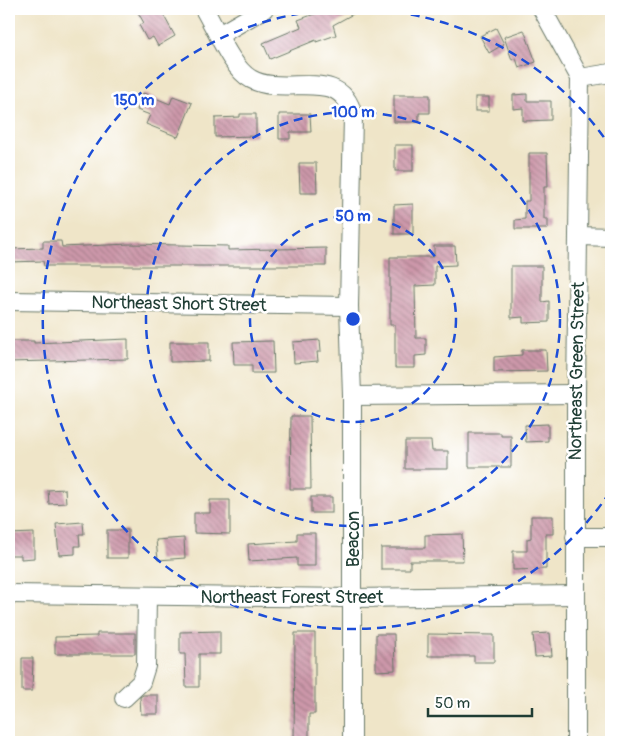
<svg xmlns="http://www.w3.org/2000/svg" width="620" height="751" viewBox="0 0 620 751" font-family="Pangolin,sans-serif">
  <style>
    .building { fill: url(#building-back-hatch) }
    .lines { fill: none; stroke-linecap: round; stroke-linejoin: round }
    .minor-casing { stroke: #687868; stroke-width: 20 }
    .minor { stroke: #fff; stroke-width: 18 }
    .ring { fill: none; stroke: #1d4ed8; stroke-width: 2.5; stroke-dasharray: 9 6 }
    .labels { text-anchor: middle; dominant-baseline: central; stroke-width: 5; stroke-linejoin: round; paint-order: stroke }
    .street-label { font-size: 18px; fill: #1f3d34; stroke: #fff }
    .centre { fill: #1d4ed8; stroke: #fff; stroke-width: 2.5 }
    .ring-label { font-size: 15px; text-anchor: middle; font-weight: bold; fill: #1d4ed8; stroke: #fff; stroke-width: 5; stroke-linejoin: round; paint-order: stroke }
  </style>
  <defs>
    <pattern id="building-back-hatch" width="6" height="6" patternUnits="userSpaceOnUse" patternTransform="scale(1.25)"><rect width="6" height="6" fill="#cd98aa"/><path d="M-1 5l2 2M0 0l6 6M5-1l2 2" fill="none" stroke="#a67d8b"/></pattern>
  </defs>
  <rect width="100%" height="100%" fill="#fff"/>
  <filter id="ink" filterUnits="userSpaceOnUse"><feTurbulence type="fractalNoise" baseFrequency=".02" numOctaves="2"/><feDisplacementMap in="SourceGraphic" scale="10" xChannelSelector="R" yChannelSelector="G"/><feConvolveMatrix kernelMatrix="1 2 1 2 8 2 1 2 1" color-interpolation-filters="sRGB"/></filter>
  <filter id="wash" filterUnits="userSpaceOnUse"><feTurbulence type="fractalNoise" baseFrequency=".0096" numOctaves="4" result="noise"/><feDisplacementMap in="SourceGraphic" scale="20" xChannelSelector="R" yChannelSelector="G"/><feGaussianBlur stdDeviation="1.12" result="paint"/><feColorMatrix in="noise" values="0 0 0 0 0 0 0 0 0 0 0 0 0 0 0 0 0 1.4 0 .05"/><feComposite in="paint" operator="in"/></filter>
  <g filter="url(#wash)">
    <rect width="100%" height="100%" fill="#efe5c8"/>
    <g id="blocks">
      <g class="building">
        <polygon points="136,9 160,9 175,36 158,46 153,37 147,40 139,25 144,23"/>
        <polygon points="328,9 362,9 333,25 336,35 316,42 316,40 270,59 263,43 301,27 298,20"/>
        <polygon points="496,28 504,44 489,53 480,36"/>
        <polygon points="524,30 536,62 519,68 516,58 512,60 504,37"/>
        <polygon points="143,93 170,104 173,96 192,103 178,137 146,124 150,115 137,110"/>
        <polygon points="527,94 527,101 551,101 551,120 523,121 523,108 513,109 513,95"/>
        <polygon points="394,95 430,95 430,113 419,113 419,122 394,122"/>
        <rect x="475" y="97" width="14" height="14"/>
        <polygon points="240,114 256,114 256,136 215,137 215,118 240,117"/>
        <polygon points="279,114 310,114 311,132 290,132 290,139 279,139"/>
        <rect x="395" y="145" width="18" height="26"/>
        <polygon points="529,153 547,153 548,187 544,187 544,219 548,219 548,229 515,229 515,220 525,219 525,201 529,201"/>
        <polygon points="299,163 316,163 317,193 300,193"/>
        <polygon points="413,204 413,234 394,234 394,205"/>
        <polygon points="43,241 61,241 62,247 130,244 228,246 228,250 326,248 326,266 44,266 43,261 9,262 9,249 43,248"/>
        <polygon points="434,246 455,246 456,265 435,266 435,285 415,286 416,338 426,338 426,355 415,356 415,368 395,368 395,325 390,325 390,257 434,257"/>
        <polygon points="511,266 542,266 542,302 549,301 549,322 523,323 523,317 511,318"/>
        <polygon points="128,339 128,359 9,362 9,341 34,341 34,343"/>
        <polygon points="320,340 321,352 317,352 318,361 294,363 293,342"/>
        <polygon points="273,341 274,373 252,373 252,365 234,365 233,342"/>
        <polygon points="170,342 209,342 209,361 170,362"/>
        <polygon points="522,350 546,350 547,371 494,372 494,357 522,355"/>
        <polygon points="291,416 310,416 311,489 290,489"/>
        <polygon points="548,424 548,441 526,442 525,425"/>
        <polygon points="469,433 501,433 501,436 511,436 511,467 469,467"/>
        <polygon points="405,441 431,441 432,451 448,451 448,469 405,469"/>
        <polygon points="65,489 66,503 49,504 48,490"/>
        <rect x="311" y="497" width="21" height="16"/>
        <polygon points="210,500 230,500 230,534 194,533 194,513 210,513"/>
        <polygon points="531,516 553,516 553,534 546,534 546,569 513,570 513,551 527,551 527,539 531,538"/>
        <polygon points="83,522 84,534 79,534 80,546 75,546 75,554 59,555 56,524"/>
        <rect x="107" y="530" width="21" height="28"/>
        <polygon points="34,533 34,558 21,559 21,555 9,555 9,534"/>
        <polygon points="297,533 315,533 315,566 297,566 297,558 249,561 248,544 297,541"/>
        <polygon points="462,534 463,561 410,561 410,569 381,569 381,548 425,548 425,535"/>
        <polygon points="184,538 185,558 158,560 156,540"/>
        <polygon points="220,631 220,654 199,654 199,687 186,687 185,654 180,654 180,632"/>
        <polygon points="97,633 135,633 135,654 55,654 55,637 97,636"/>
        <polygon points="295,633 315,633 315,714 309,714 309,742 294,742"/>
        <polygon points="550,633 552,656 535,657 533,634"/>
        <polygon points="376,634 394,634 395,670 376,671"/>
        <polygon points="428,634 494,635 494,662 474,662 474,656 428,656"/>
        <polygon points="22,658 33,658 32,691 22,691"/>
        <polygon points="143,695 158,695 158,714 141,714 140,697"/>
      </g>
    </g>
  </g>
  <g filter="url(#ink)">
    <use href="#blocks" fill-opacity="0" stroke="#687868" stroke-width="1"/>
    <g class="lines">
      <g class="minor-casing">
        <g id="minor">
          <path d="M 204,9 C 215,27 232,69 251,79 C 284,98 342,64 353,116 L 349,306 L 352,396 L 352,742"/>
          <polyline points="542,9 580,78 576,394 576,742"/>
          <polyline points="219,35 264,9"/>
          <polyline points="580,78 611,73"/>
          <polyline points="579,236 611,237"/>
          <polyline points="9,301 349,306"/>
          <polyline points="352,396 576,394"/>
          <polyline points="575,537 611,537"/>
          <polyline points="9,594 354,598 575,595"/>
          <polyline points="124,698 141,682 146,666 147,596"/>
        </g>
      </g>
      <use href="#minor" class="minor"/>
    </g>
  </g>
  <g class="ring">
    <circle cx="353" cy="319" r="103"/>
    <circle cx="353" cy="319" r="207"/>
    <path d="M610 492A310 310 0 1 1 610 146"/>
  </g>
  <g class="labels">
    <g class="street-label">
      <text transform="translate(179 304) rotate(1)">Northeast Short Street</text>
      <text transform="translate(577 371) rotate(-89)">Northeast Green Street</text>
      <text transform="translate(353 539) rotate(-90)">Beacon</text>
      <text x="292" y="597">Northeast Forest Street</text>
    </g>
  </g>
  <circle cx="353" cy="319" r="8" class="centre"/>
  <g class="ring-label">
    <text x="134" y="105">150 m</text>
    <text x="353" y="117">100 m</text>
    <text x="353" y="221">50 m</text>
  </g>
  <rect width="620" height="751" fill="none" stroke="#fff" stroke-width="30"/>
  <path d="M428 708v8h104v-8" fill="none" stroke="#1f3d34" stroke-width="2.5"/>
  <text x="435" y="708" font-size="15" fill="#1f3d34" stroke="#ffffff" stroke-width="4" paint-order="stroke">50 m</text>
</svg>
